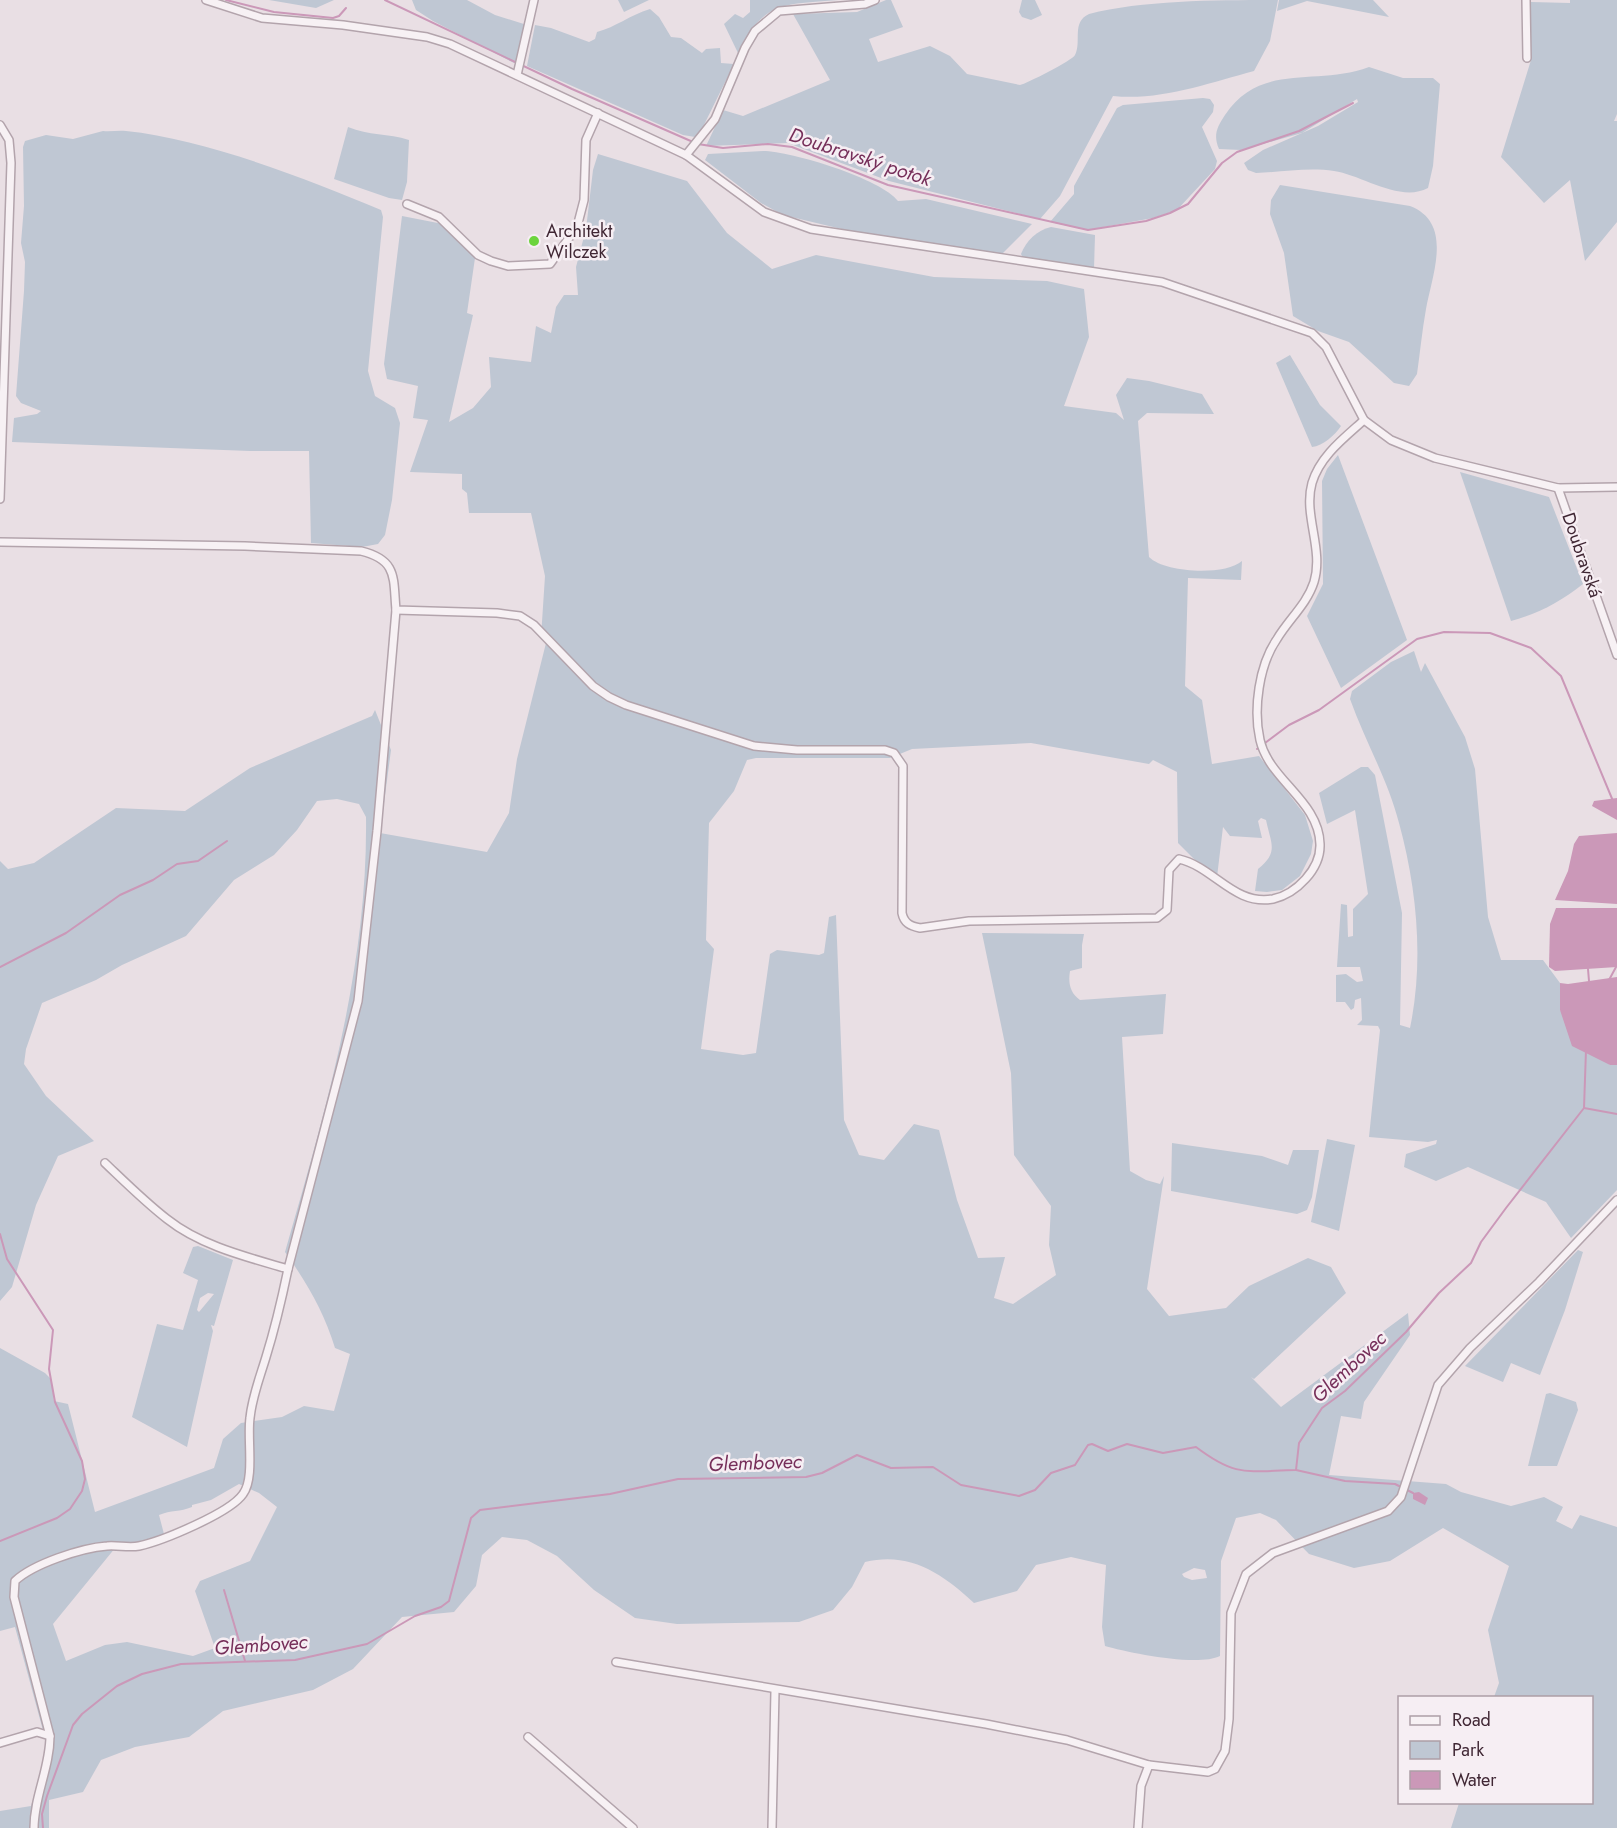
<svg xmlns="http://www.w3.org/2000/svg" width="1617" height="1828" viewBox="0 0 1617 1828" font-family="Jost,sans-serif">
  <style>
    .green { fill: #bfc7d3; fill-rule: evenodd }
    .water { fill: #cb98b8 }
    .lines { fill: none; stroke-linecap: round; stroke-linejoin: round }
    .stream { stroke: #cb98b8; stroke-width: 2 }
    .minor-casing { stroke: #b3a4ac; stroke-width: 10 }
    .minor { stroke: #f7f1f4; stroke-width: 7 }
    .poi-dot { fill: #6cd43d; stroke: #f6eef3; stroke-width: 2 }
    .labels { text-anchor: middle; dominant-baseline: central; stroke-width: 5; stroke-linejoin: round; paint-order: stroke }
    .poi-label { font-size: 18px; fill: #402734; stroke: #f6eef3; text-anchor: start }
    .street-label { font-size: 18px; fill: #402734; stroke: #f6eef3 }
    .water-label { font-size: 20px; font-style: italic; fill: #762f5a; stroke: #f6eef3 }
  </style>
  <rect width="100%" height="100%" fill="#e9dfe4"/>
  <g class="green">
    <polygon points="269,0 334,0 316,8"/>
    <polygon points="412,0 467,0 495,15 527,25 518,62 514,63 433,21 416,10"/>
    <polygon points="618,0 649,0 624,12"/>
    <path d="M 750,0 L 838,0 C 783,5 764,0 738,53 L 724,24 L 735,14 L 743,18 L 750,12 Z"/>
    <path d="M 886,0 L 891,0 L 903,27 L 869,39 L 878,62 L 930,46 L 950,56 L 967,74 L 1020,85 C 1026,84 1073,60 1075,55 C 1082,42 1071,22 1089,14 C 1143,0 1219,0 1278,0 L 1270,41 L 1254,71 C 1209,83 1160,101 1113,96 L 1060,196 L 1040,219 L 889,181 L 788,143 L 706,146 L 723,110 L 743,116 L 830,80 L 793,14 L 857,12 Z"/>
    <polygon points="1022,0 1035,0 1042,15 1031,20 1022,17 1019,12"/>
    <polygon points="1279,0 1373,0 1389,17 1307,1 1277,11"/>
    <polygon points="1570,0 1617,0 1617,114 1614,121 1617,121 1617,222 1585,261 1570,180 1544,203 1501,157 1531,60 1531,2 1570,3"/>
    <path d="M 650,9 L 659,17 L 671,37 L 681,38 L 702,53 L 706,49 L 720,48 L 721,63 L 734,64 L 699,135 L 695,137 L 683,135 L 527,66 L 535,25 L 551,28 L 589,42 L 595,39 L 597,32 C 616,27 630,15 650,9 Z"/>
    <path d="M 1369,67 L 1403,78 L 1433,78 L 1440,84 L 1433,166 L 1428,188 C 1400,203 1362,175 1334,171 C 1309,167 1281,172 1256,173 L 1248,170 L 1244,163 L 1263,150 L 1318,126 L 1358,102 L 1357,99 L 1302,133 L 1241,150 L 1219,149 C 1213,135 1217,127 1225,115 C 1261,61 1316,87 1369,67 Z"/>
    <polygon points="1203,98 1210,99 1214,105 1213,112 1202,127 1217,161 1215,169 1177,210 1153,218 1087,230 1050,222 1074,194 1074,186 1117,108 1123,105"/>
    <path d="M 348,127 C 369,136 388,133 409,140 L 407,182 L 402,200 L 389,198 L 334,179 Z"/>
    <path d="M 103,131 C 111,132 118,130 126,131 C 205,139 307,179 381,210 L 383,217 L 368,371 L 375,396 L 395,408 L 400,423 L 392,500 L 385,535 L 378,544 L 362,547 L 311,543 L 309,451 L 250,451 L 12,442 L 14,418 L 37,414 L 41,411 L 21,403 L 16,396 L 24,291 L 25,262 L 21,243 L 24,206 L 23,147 L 25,141 L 46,135 L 73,139 Z"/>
    <path d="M 763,151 C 791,151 882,179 898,201 L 926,199 L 1032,224 L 1000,256 L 875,237 L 783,215 L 761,203 L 705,160 L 708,154 Z"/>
    <path d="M 598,154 L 687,181 L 727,233 L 772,269 L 816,255 L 934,277 L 1047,281 L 1084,289 L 1089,337 L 1064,406 L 1116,413 L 1124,420 L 1116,395 L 1127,378 L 1149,381 L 1202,394 L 1214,414 L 1147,413 L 1138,421 L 1149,557 C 1165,573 1225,576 1242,561 L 1241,580 L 1188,578 L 1185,686 L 1202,700 L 1212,764 L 1259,756 L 1305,815 L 1313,841 L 1311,854 L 1300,876 L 1282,890 L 1267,892 L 1255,891 L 1258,869 C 1279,852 1271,844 1266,820 L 1261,818 L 1258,821 L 1262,838 L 1230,836 L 1223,827 L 1217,877 L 1197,862 L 1178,843 L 1177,772 L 1153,760 L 1149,764 L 1031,743 L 912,749 L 890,758 L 756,758 L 747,760 L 734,791 L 709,823 L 706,940 L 714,949 L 701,1049 L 743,1055 L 756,1053 L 770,954 L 777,950 L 819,955 L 824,953 L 829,917 L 836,915 L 844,1120 L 859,1155 L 884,1160 L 914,1124 L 939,1130 L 957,1200 L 978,1258 L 1005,1257 L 994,1298 L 1013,1304 L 1056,1275 L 1049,1245 L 1051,1206 L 1014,1155 L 1011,1073 L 982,933 L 1084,934 L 1082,945 L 1082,968 L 1070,971 C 1068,983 1070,993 1080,1000 L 1166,994 L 1163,1034 L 1122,1037 L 1130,1171 L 1146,1180 L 1160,1184 L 1164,1176 L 1147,1289 L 1169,1316 L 1226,1308 L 1249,1286 L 1308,1258 L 1331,1267 L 1346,1293 L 1254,1379 L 1251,1377 L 1281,1407 L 1408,1313 L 1410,1335 L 1364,1402 L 1361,1419 L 1341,1416 L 1329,1475 L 1446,1484 L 1461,1492 L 1511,1506 L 1544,1497 L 1563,1507 L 1556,1521 L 1572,1529 L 1580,1515 L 1617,1527 L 1617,1828 L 1451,1828 L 1459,1803 L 1592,1802 L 1592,1698 L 1494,1697 L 1499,1683 L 1488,1630 L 1509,1566 L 1443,1528 L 1390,1561 L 1354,1568 L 1309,1554 L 1276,1520 L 1260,1513 L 1236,1518 L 1221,1561 L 1220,1656 C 1198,1667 1129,1653 1105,1646 L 1102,1627 L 1106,1565 L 1071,1557 L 1036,1565 L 1017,1591 L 974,1603 C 943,1574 910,1551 865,1562 L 852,1587 L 833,1610 L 799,1622 L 677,1624 L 635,1618 L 594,1590 L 557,1556 L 527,1540 L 502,1537 L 482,1555 L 476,1586 L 454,1612 L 402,1617 L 353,1669 L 313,1690 L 223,1711 L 189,1737 L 135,1747 L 101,1760 L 83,1792 L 49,1800 L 49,1828 L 0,1828 L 0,1811 L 31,1806 L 48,1749 L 15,1627 L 0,1631 L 0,1348 L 45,1373 L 51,1379 L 54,1401 L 68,1404 L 95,1512 L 214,1468 L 223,1439 L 241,1423 L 282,1417 L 304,1406 L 334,1411 L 350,1354 L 335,1348 C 324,1312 307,1283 285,1252 C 326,1109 368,967 366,817 L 359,804 L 337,799 L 317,801 L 297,830 L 274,855 L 234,880 L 186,936 L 122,965 L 96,980 L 42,1003 L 26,1049 L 24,1064 L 46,1096 L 94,1141 L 58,1156 L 36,1205 L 12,1287 L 0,1301 L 0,861 L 8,869 L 34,863 L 116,808 L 185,811 L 250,768 L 372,716 L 375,710 L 391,750 L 380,833 L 487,852 L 509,813 L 517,759 L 546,643 L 541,637 L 545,576 L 531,513 L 469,513 L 467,493 L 462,489 L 462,474 L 410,472 L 428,420 L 413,418 L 418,386 L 387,379 L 384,364 L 402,216 L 443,224 L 475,258 L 467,313 L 473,315 L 449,422 L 473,408 L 491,387 L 489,357 L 531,362 L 536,326 L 551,333 L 556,307 L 564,295 L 578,295 L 576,267 L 586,229 L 593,170 ZM 239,1484 L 259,1493 L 277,1507 L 250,1561 L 200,1581 L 195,1591 L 215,1648 L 193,1656 L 127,1642 L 105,1645 L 66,1661 L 53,1624 L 120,1542 L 138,1542 L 164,1534 L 159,1515 C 171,1510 180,1512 192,1507 L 192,1505 L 211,1500 ZM 1194,1568 L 1205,1570 L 1207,1578 L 1192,1580 L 1184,1577 L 1182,1574 Z"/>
    <path d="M 1280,185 L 1410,206 C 1454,223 1432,275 1426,309 C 1422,331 1420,353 1417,374 L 1409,386 L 1394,383 L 1349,342 L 1318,331 L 1293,316 L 1284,253 L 1270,214 L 1271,200 Z"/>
    <path d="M 1051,227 L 1095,235 L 1094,269 L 1023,258 L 1021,254 C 1026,241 1037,230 1051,227 Z"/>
    <path d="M 1290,355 L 1320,405 L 1341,426 C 1335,435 1323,446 1312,447 L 1276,363 Z"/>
    <polygon points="1338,455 1407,640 1341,688 1307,616 1323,584 1322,481 1327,469"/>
    <path d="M 1460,472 L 1549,497 L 1583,584 C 1560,602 1540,613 1511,621 Z"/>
    <path d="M 1414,651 L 1421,672 L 1425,663 L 1465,737 L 1475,769 L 1488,917 L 1501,960 L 1543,960 L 1560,983 L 1560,1010 L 1610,1065 L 1617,1065 L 1617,1190 L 1571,1238 L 1546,1202 L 1468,1167 L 1436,1181 L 1404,1167 L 1406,1154 L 1436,1144 L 1437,1140 L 1428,1142 L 1369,1137 L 1380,1030 L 1378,1026 L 1357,1025 L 1362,1020 L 1361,998 L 1355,1000 L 1354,1008 L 1351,1010 L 1345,1002 L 1336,1002 L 1336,975 L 1346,974 L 1357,982 L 1363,981 L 1360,967 L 1337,967 L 1341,904 L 1347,905 L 1348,937 L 1353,936 L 1353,909 L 1368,894 L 1355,810 L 1327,824 L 1319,793 L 1361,767 L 1368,767 L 1375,775 L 1402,913 L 1400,1025 L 1410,1028 C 1424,961 1417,889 1399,823 C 1388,780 1365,741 1350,699 L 1352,691 L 1391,662 Z"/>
    <polygon points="1327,1139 1355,1145 1339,1231 1311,1222"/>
    <polygon points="1172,1143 1262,1156 1288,1165 1293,1150 1319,1150 1312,1197 1307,1210 1297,1214 1171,1191"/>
    <path d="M 198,1246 L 233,1260 L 214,1326 L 211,1325 L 213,1331 L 187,1447 L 132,1417 L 157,1324 L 183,1330 L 198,1280 L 183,1273 L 193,1247 ZM 208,1293 L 214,1294 L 199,1312 L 197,1310 L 200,1298 Z"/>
    <polygon points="1578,1250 1583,1252 1565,1310 1540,1375 1511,1363 1503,1382 1465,1366"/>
    <polygon points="1550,1393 1576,1402 1578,1410 1557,1466 1528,1466 1546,1394"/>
  </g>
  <g class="water">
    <polygon points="1617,798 1617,820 1592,806 1594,801"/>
    <polygon points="1617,833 1617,904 1555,900 1568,871 1574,844 1579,836"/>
    <polygon points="1556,908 1617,908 1617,967 1555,971 1549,967 1550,924"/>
    <polygon points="1617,977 1617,1065 1610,1065 1572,1046 1560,1010 1560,983 1568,984"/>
    <polygon points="1419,1492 1428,1498 1425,1505 1413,1499 1413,1493"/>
  </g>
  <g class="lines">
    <g class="stream">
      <polyline points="226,0 274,12 333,18 339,16 346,8"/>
      <polyline points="385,0 572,89 693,142"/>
      <polyline points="698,144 723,148 768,144 792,147 888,185 1088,230 1146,221 1170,213 1188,204 1222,163 1237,152 1299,131 1353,103"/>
      <polyline points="1257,749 1289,725 1319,710 1417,639 1444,632 1490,633 1531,648 1561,676 1613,801"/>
      <polyline points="0,967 66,933 120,895 153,880 177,864 198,861 227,841"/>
      <polyline points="1588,969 1589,981"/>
      <polyline points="1609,980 1616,967"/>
      <polyline points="1584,1108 1617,1114"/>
      <polyline points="0,1234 7,1259 53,1330 49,1369 55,1402 82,1461 85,1479 82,1491 70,1509 57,1518 0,1541"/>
      <polyline points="1296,1470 1345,1481 1395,1484 1413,1493"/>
      <polyline points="224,1590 245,1661"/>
      <path d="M 43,1828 L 42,1814 L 47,1796 L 73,1725 L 82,1714 L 117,1686 L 142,1674 L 181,1664 L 295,1660 L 367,1644 L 415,1616 L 441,1607 L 449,1601 L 471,1518 L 480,1510 L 610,1494 L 678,1479 L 806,1477 L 822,1473 L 857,1455 L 891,1468 L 933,1467 L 961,1485 L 1019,1496 L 1035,1490 L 1051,1473 L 1075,1465 L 1088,1445 L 1092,1444 L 1108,1451 L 1127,1444 L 1163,1453 L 1196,1447 C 1237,1478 1247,1471 1296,1470 L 1299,1443 L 1322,1408 L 1345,1391 L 1406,1332 L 1439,1293 L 1471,1263 L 1481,1242 L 1506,1208 L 1584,1108 L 1586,1050"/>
    </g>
    <g class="minor-casing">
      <g id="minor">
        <polyline points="206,0 262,18 343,25 427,37 450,44 686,155 764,212 811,229 1162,282 1312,333 1326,347 1364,420 1391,440 1435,458 1558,488 1617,487"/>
        <polyline points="1526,0 1527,58"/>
        <polyline points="517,75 534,0"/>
        <polyline points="0,125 9,140 11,163 0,499"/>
        <polyline points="686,155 715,119 745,48 755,31 779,11 865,4 875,0"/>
        <polyline points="407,204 439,217 478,255 491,261 508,266 550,264 577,227 584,200 586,140 598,113"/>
        <polyline points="1558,488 1617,655"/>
        <path d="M 0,542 L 245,546 L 361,551 C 398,560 393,578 396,610 L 497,613 L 520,616 L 534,625 L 593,686 L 609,697 L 626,705 L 754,746 L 797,750 L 885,750 L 894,753 L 903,766 L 902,913 C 904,923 910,926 920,928 L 969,921 L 1157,918 L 1167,910 L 1169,870 L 1179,859 C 1214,867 1234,906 1273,899 C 1296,894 1321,869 1320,844 C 1319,801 1269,780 1260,740 C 1253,709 1259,665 1277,639 C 1289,619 1307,604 1314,582 C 1324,549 1303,515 1312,483 C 1320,456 1344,438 1364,420"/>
        <path d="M 105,1163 C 125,1182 145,1202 167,1219 C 201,1246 247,1257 288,1269 L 358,1001 L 377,831 L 396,610"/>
        <polyline points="616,1662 986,1724 1067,1740 1149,1765"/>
        <path d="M 50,1736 L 14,1597 L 15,1581 C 33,1564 81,1548 107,1546 C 117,1545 129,1548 139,1546 C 162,1541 230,1513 243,1494 C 255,1478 247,1439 250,1418 C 252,1397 260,1377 266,1357 C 275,1328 282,1298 288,1269"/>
        <polyline points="528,1737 633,1828"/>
        <path d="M 0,1743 L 37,1732 L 50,1736 C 50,1768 34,1796 34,1828"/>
        <polyline points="772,1828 775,1691"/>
        <polyline points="1138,1828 1141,1786 1149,1765 1208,1772 1215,1769 1225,1751 1229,1719 1231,1613 1246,1574 1273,1553 1388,1511 1401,1497 1438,1385 1470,1348 1539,1282 1617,1200"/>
      </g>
    </g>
    <use href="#minor" class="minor"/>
  </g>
  <circle class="poi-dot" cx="534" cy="241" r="6"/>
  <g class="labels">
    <g class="poi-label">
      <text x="546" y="231">Architekt<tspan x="546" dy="21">Wilczek</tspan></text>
    </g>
    <g class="street-label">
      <text transform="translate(1582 555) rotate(71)">Doubravská</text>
    </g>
    <g class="water-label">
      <text transform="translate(860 157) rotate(18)">Doubravský potok</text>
      <text transform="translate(1349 1367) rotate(-43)">Glembovec</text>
      <text transform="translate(755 1463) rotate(-2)">Glembovec</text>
      <text transform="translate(261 1645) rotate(-4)">Glembovec</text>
    </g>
  </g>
  <rect x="1398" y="1696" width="195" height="108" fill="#f6eef3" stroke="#ad9ea7" stroke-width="1.5"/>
  <rect x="1410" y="1716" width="30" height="9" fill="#f7f1f4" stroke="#ad9ea7" stroke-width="1.5"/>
  <text x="1452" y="1726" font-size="18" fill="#402734">Road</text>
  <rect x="1410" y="1741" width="30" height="18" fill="#bfc7d3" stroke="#ad9ea7" stroke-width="1.5"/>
  <text x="1452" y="1756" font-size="18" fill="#402734">Park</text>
  <rect x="1410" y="1771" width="30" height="18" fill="#cb98b8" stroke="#ad9ea7" stroke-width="1.5"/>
  <text x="1452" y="1786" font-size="18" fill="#402734">Water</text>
</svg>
